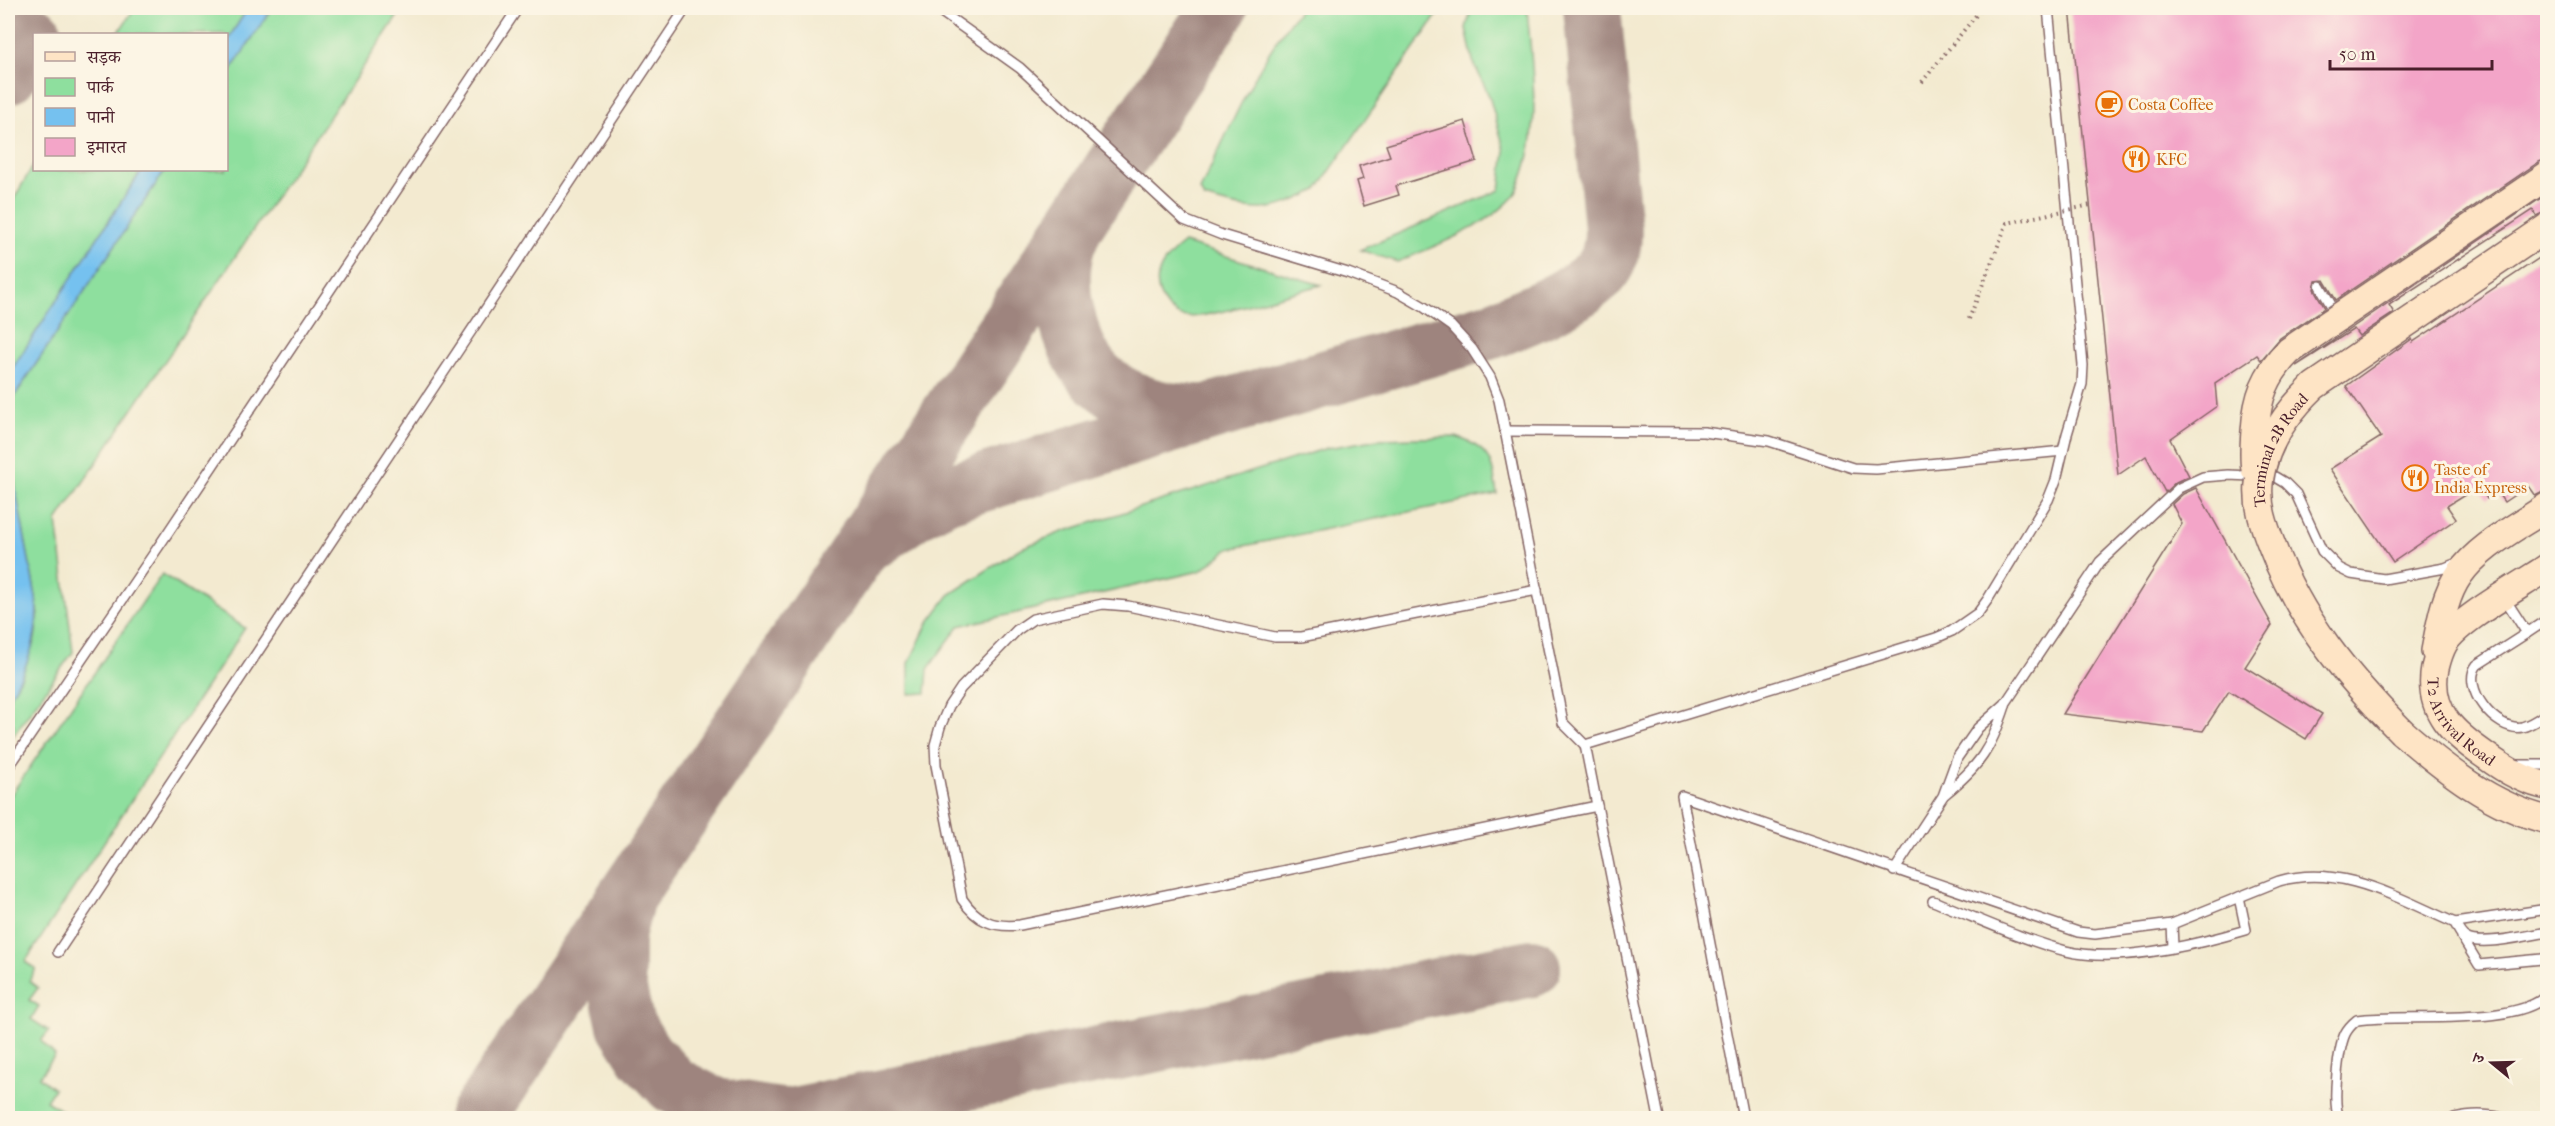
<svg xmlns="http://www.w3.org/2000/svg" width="2555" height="1126" viewBox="0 0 2555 1126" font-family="'IM FELL French Canon','Noto Serif Devanagari',serif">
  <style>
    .green { fill: #8edf9e; stroke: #6c7f64; stroke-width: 1.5 }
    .water { fill: #75c1ef; stroke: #60708d; stroke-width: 1.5 }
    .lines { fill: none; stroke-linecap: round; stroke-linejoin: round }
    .taxiway { stroke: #9e847e; stroke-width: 58 }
    .building { fill: #f3a5c8 }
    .lane-casing { stroke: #856665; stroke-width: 12 }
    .secondary-casing { stroke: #856665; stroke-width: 30 }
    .path { stroke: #856665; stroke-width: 4; stroke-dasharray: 1.5 4.5; stroke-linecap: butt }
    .lane { stroke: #fff; stroke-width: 9 }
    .secondary { stroke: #fee4c5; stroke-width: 27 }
    .secondary-bridge-casing { stroke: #856665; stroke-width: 30; stroke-linecap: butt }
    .path-bridge { stroke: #856665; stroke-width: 4; stroke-dasharray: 1.5 4.5; stroke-linecap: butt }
    .secondary-bridge { stroke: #fee4c5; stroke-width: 27 }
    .labels { text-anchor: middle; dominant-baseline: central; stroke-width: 6; stroke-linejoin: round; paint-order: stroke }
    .food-label { font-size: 16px; fill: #c56008; stroke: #fcf5e5; text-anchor: start }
    .street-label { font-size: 16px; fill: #4a1f2b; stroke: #fcf5e5 }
  </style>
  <rect width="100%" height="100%" fill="#fcf5e5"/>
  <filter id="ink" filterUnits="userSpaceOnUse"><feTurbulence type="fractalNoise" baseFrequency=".0167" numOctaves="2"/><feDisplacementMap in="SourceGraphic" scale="12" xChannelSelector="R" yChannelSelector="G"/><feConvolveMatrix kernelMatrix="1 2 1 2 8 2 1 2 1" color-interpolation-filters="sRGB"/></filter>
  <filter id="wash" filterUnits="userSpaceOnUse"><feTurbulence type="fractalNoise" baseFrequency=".008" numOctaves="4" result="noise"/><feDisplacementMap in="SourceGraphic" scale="24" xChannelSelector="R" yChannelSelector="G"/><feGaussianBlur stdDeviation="1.35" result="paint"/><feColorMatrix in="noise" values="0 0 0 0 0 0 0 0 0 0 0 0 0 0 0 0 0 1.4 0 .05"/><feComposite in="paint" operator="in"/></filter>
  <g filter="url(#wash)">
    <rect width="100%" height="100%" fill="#f3ead0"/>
    <g class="green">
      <polygon points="135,8 248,8 227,41 226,34 117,34"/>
      <polygon points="272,8 403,8 57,521 73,652 8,743 8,736 14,725 8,721 8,700 22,676 35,638 38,617 36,597 8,449 8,406 165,170 226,170 227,76"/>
      <path d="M 1301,8 L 1442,8 L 1317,190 C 1268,215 1257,213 1204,198 L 1200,190 C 1230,128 1257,60 1301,8 Z"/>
      <path d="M 1472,8 L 1527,8 C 1531,64 1543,127 1521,181 C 1519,186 1517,193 1513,197 C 1487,227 1433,247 1397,262 L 1360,250 L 1500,190 L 1505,151 L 1489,96 L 1473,61 L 1466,28 Z"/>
      <polygon points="34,164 34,170 142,170 8,375 8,209"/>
      <path d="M 1184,243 L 1321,285 C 1296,291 1199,322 1181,316 C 1168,311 1161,301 1158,288 C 1154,269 1170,254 1184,243 Z"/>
      <path d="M 1456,437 C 1490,448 1492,460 1497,494 L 1229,549 L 1200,571 L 959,626 L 928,669 L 926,693 L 909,694 L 909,663 L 928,623 L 949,595 L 1019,549 L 1062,532 L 1327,448 L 1380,439 Z"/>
      <polygon points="162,574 245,628 25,962 36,969 29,981 38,988 29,1000 39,1006 31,1019 49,1031 41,1041 55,1055 39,1077 54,1089 46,1101 62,1111 57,1118 8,1118 8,799"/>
    </g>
    <g class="water">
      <polygon points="248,8 272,8 227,76 227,41"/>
      <polygon points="142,170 165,170 8,406 8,375"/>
      <path d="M 8,449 L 36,597 C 40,636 28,667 8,700 Z"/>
    </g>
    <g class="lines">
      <g class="taxiway">
        <polyline points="8,75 34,35"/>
        <path d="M 1071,234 C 1060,255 1060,287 1065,310 C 1070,332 1079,359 1096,376 C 1123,403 1164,414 1201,413"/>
        <path d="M 877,538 L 916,510 L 947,494 L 1207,413 L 1492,330 C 1521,319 1590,292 1605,265 C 1612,254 1613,242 1613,229 L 1592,8"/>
        <polyline points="624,905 616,936 616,981 626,1025 645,1055 673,1085 716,1107 787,1118"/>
        <polyline points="477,1118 848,567 1219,8"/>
        <polyline points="784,1118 1532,968"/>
      </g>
    </g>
    <g id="blocks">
      <g class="building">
        <polygon points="2070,8 2547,8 2547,159 2539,162 2336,300 2324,280 2316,281 2314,289 2325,308 2280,338 2261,360 2257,355 2215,383 2217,406 2170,439 2189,476 2176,482 2165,492 2146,456 2118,475"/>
        <polygon points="1465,121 1477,161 1396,186 1399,195 1364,206 1357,181 1363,179 1359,166 1390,156 1386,145"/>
        <polygon points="2547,194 2547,211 2536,216 2533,210 2389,305 2394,313 2359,336 2354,329 2296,366"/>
        <polygon points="2547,253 2547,490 2535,496 2528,486 2504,502 2497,492 2487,499 2479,486 2447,506 2456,519 2393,562 2330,469 2381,437 2346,386 2412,339 2413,342"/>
        <polygon points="2196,488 2272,625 2245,667 2322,714 2306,739 2229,691 2203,731 2063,714 2182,524 2172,504 2183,494"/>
      </g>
    </g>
  </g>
  <g filter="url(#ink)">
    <use href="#blocks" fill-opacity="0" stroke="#856665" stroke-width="1.5"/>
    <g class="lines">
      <g class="lane-casing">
        <g id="lane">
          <polyline points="936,8 1020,68 1184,220 1222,235 1348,273 1398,292 1424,307 1451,326 1472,349 1490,377 1499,400 1563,723 1585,745 1659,1118"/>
          <polyline points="2320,286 2337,315"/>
          <polyline points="1505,431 1704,432 1769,441 1853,468 1876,469 2063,451"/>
          <path d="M 1537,590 L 1301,637 L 1275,637 L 1128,606 L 1103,604 L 1033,619 L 1017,630 L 961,688 L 949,706 L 940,727 L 935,745 L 936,765 L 962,899 C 977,921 993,928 1020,925 L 1597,806"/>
          <polyline points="2505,599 2527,633 2548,619"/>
          <path d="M 2527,633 L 2477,665 C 2460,687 2496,732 2522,727 C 2531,725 2540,718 2548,713"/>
          <polyline points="1585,745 1936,638 1952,631 1978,613 1988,599 2048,500 2056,480 2067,434 2082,384 2083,365 2048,8"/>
          <polyline points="2514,765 2548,765"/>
          <polyline points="8,768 161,543 518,8"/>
          <path d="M 1945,794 C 1980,765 1991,749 2005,706"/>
          <polyline points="1894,871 1943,796 1957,758 1978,728 2005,704 2100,562 2179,488 2203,477 2228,475 2275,477 2285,483 2296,494 2322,551 2339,568 2351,574 2384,579 2445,568 2457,563"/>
          <path d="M 1933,901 C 1977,918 2021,939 2066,951 C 2118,964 2195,945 2246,930 L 2239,897"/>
          <polyline points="2455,923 2548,909"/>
          <polyline points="2172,924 2173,947"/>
          <polyline points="2462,937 2479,965 2542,959 2548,956"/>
          <polyline points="58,952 686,8"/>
          <path d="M 1743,1118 L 1682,796 L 2078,932 L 2095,934 L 2172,924 L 2279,881 C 2341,863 2399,899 2455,923 C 2458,929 2460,935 2466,938 C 2480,947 2530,935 2548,932"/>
          <path d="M 2339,1118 C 2332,1103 2338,1050 2345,1034 C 2348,1028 2352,1024 2357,1020 C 2402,1013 2518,1028 2548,994"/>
          <path d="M 2454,1118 C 2472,1114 2485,1114 2503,1118"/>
        </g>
      </g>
      <g class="secondary-casing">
        <g id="secondary">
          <path id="s1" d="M 2548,567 C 2522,585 2459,619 2444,643 C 2440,650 2437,660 2435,668 C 2427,712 2454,734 2486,756 C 2505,770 2525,782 2548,786"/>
          <path d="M 2435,651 C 2440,626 2444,596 2459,575 C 2480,545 2518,527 2548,506"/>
          <path d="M 2402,732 C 2445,769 2492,807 2548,820"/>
        </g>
      </g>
      <polyline class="path" points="1922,82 1982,8"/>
      <use href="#lane" class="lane"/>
      <use href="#secondary" class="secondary"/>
      <g class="secondary-bridge-casing">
        <g id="secondary-bridge">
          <path d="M 2255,469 C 2253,457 2254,444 2255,431 C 2257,398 2265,375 2289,351 L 2548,175"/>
          <path id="s2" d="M 2402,732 C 2348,678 2299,619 2272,546 C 2264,526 2257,506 2259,484 C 2263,445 2287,412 2314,386 L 2548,227"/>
        </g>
      </g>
      <polyline class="path-bridge" points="1969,319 2007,223 2091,205"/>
      <use href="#secondary-bridge" class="secondary-bridge"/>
    </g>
  </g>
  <defs>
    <g id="cafe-ring" transform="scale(1.35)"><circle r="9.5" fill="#fcf5e5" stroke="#e8710a" stroke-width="1.5"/><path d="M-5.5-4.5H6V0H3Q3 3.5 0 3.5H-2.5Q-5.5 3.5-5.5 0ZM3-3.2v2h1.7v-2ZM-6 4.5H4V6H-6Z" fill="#e8710a"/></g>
    <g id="restaurant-ring" transform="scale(1.35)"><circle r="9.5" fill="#fcf5e5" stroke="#e8710a" stroke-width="1.5"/><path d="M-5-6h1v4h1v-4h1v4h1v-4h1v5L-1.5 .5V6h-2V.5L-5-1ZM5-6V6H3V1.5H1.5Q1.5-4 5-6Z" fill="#e8710a"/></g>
  </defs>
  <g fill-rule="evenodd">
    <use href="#cafe-ring" x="2109" y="104"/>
    <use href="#restaurant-ring" x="2136" y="159"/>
    <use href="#restaurant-ring" x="2415" y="478"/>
  </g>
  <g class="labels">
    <g class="food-label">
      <text x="2128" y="104">Costa Coffee</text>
      <text x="2156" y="159">KFC</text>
      <text x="2434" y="469">Taste of<tspan x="2434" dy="18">India Express</tspan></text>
    </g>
    <g class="street-label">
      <text stroke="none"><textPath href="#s2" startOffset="332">Terminal 2B Road</textPath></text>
      <text stroke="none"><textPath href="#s1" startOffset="220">T2 Arrival Road</textPath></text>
    </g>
  </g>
  <rect width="2555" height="1126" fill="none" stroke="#fcf5e5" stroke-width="30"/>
  <rect x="33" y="33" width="195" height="138" fill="#fcf5e5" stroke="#b59f9b" stroke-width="1.5"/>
  <rect x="45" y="52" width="30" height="9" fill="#fee4c5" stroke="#b59f9b" stroke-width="1.5"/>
  <text x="87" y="63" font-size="18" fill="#4a1f2b">सड़क</text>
  <rect x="45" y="78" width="30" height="18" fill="#8edf9e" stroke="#b59f9b" stroke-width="1.5"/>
  <text x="87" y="93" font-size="18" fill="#4a1f2b">पार्क</text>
  <rect x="45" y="108" width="30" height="18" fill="#75c1ef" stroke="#b59f9b" stroke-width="1.5"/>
  <text x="87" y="123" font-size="18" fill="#4a1f2b">पानी</text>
  <rect x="45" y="138" width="30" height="18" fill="#f3a5c8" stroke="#b59f9b" stroke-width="1.5"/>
  <text x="87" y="153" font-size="18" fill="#4a1f2b">इमारत</text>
  <g transform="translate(2492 1063) rotate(289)" stroke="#fcf5e5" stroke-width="4.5" paint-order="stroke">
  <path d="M0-4.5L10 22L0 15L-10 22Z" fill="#4a1f2b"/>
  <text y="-9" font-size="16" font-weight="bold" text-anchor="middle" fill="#4a1f2b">उ</text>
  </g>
  <path d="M2330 60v9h162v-9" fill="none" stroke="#4a1f2b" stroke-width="3"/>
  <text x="2339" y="60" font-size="18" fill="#4a1f2b" stroke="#fcf5e5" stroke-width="4.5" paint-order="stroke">50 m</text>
</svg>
